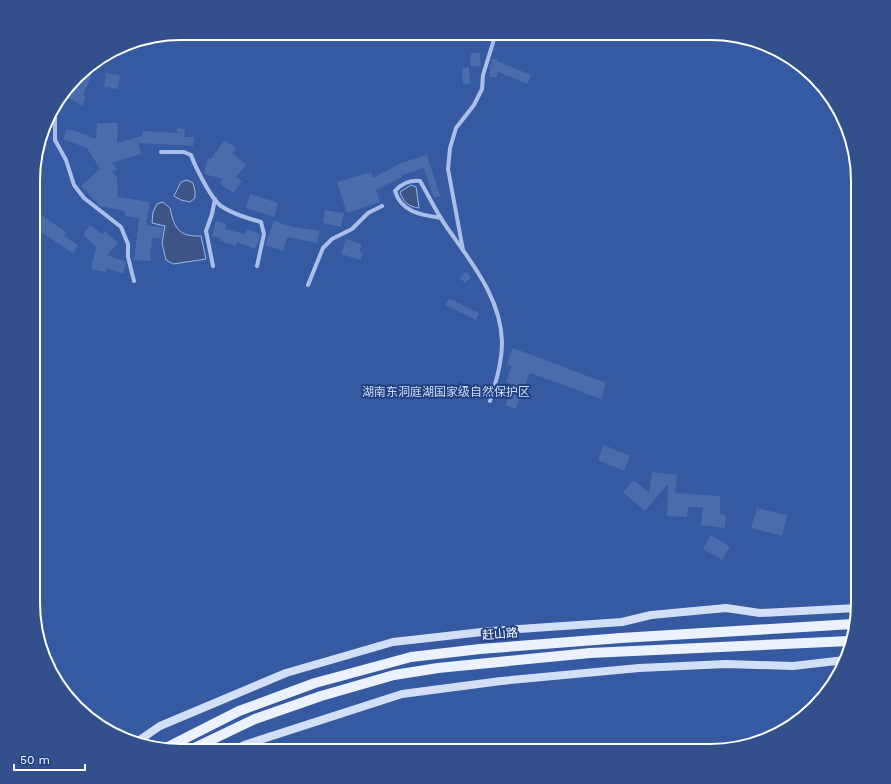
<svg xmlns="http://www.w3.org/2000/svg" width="891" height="784" viewBox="0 0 891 784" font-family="'Work Sans','Noto Sans SC',sans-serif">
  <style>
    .green { fill: #355aa1 }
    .water { fill: #3d5485; stroke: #9db8ea }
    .building { fill: #4a6bac }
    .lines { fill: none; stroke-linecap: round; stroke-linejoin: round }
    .minor { stroke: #a9bfe9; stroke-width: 4 }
    .secondary { stroke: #d3dff7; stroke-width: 8 }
    .primary { stroke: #ecf1fe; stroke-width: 10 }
    .labels { text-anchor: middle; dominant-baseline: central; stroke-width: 4; stroke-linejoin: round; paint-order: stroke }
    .park-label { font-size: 12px; fill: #cddbf7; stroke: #214183 }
    .street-label { font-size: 12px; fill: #fff; stroke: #214183 }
    .rim { fill: none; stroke: #fff; stroke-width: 2 }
  </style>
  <rect width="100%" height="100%" fill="#214183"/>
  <polygon class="green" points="181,33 720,33 776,48 821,83 847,124 858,171 858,603 843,668 808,714 767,740 720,751 181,751 116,736 70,701 44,660 33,613 36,152 53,107 84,70 133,41"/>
  <g class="water">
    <polygon points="187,180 193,183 195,191 195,198 190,202 181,200 174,196 181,182"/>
    <path d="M 411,185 L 416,187 L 419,208 C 409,207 403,202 400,192 Z"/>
    <path d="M 163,202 L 170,208 C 174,228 179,237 201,236 L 206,259 L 173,264 L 166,260 L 162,243 L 165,226 L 152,223 L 153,212 L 157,204 Z"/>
  </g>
  <g class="building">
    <polygon points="470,53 480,53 481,66 471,66"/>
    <polygon points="492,59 497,59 497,61 531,75 527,84 497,71 497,77 490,77 490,66"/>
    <polygon points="469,67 470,84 463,84 462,68"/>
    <polygon points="82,71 92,75 83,95 86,96 82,106 63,95"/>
    <polygon points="106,73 120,75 118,89 104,87"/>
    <polygon points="97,123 118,123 117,143 142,136 143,131 177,133 177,128 185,129 184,137 194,137 193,146 138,143 141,154 112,163 117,169 112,172 117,177 118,197 150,202 146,225 163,228 161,239 152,238 150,261 134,260 139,218 125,216 125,211 100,206 81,186 100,169 87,148 63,139 67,129 70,129 96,139"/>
    <polygon points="224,140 236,148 232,153 246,165 236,177 242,181 233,193 220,184 223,179 204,174 208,158 211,159"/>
    <polygon points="40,141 48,144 36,173 36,152"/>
    <polygon points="427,155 440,196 434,198 424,168 402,175 402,177 376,190 380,202 347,213 337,182 371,172 373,178 401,163"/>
    <polygon points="250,194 278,203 274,217 246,208"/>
    <polygon points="325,210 344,213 341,227 323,223"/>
    <polygon points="35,211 66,232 64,236 78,245 73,253 42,233 41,235 35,231"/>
    <polygon points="216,221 226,224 225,229 245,234 247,229 260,234 258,244 257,243 255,249 237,242 236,246 220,241 221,238 212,236"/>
    <polygon points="274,221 293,227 320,231 317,243 287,237 283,251 265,245"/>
    <polygon points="90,225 102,234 105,231 118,243 107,255 126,262 126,265 123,274 107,268 106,272 91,269 96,247 83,234"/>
    <polygon points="346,239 362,244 359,252 363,253 361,260 341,254"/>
    <polygon points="466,272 471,277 465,283 460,278"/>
    <polygon points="449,298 479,313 476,320 445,305"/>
    <polygon points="513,348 606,383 601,399 530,373 516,409 505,405 513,385 506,382 512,366 507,364"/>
    <polygon points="604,445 630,456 624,471 598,460"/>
    <polygon points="652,472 677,475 675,493 720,496 720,514 726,515 725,528 701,525 703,507 688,507 687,517 667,516 668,484 645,511 623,492 634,480 649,493"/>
    <polygon points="757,508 787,515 782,536 751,528"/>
    <polygon points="711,535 730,547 722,560 703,549"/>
  </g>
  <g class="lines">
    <g class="minor">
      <polyline points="51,111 55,117 55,140 66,160 74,185 84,198 121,227 128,244 128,257 134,281"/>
      <path d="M 161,152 L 184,152 L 191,155 C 195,166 211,199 221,206 C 233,214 247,218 261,222 L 264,234 L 257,266"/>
      <path d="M 441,218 C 421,215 401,212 395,191 C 402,183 410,180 420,181 C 429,196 436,212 446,226 C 470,261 501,297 502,342 C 502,362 496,382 490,401"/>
      <polyline points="463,250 448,169 450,148 456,128 474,105 482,89 483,75 496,33"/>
      <polyline points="213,266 206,231 212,214 215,199"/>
      <polyline points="308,285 323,248 332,239 352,229 368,213 382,206"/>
    </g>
    <g class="secondary">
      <polyline points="138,741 160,726 286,673 393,642 491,631 622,622 651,615 726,608 760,613 857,608"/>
      <polyline points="232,751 244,745 402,694 501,681 639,668 726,664 793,666 845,660"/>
    </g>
    <g class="primary">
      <polyline points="166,748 239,711 315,683 411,657 480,649 621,638 853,624"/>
      <polyline points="188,751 255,719 321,696 394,675 438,668 590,653 849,641"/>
    </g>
  </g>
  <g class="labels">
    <g class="park-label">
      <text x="446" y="392">湖南东洞庭湖国家级自然保护区</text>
    </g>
    <g class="street-label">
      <text transform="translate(500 634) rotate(-5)">赶山路</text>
    </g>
  </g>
  <path d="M0 0H891V784H0ZM181 40H710A141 141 0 0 1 851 181V603A141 141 0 0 1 710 744H181A141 141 0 0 1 40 603V181A141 141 0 0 1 181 40Z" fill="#33508d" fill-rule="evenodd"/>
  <path class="rim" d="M181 40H710A141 141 0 0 1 851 181V603A141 141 0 0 1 710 744H181A141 141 0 0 1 40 603V181A141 141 0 0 1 181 40Z"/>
  <path d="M14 764v6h71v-6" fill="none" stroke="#ffffff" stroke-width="2"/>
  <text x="20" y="764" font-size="12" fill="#ffffff" stroke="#214183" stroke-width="3" paint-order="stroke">50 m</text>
</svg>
